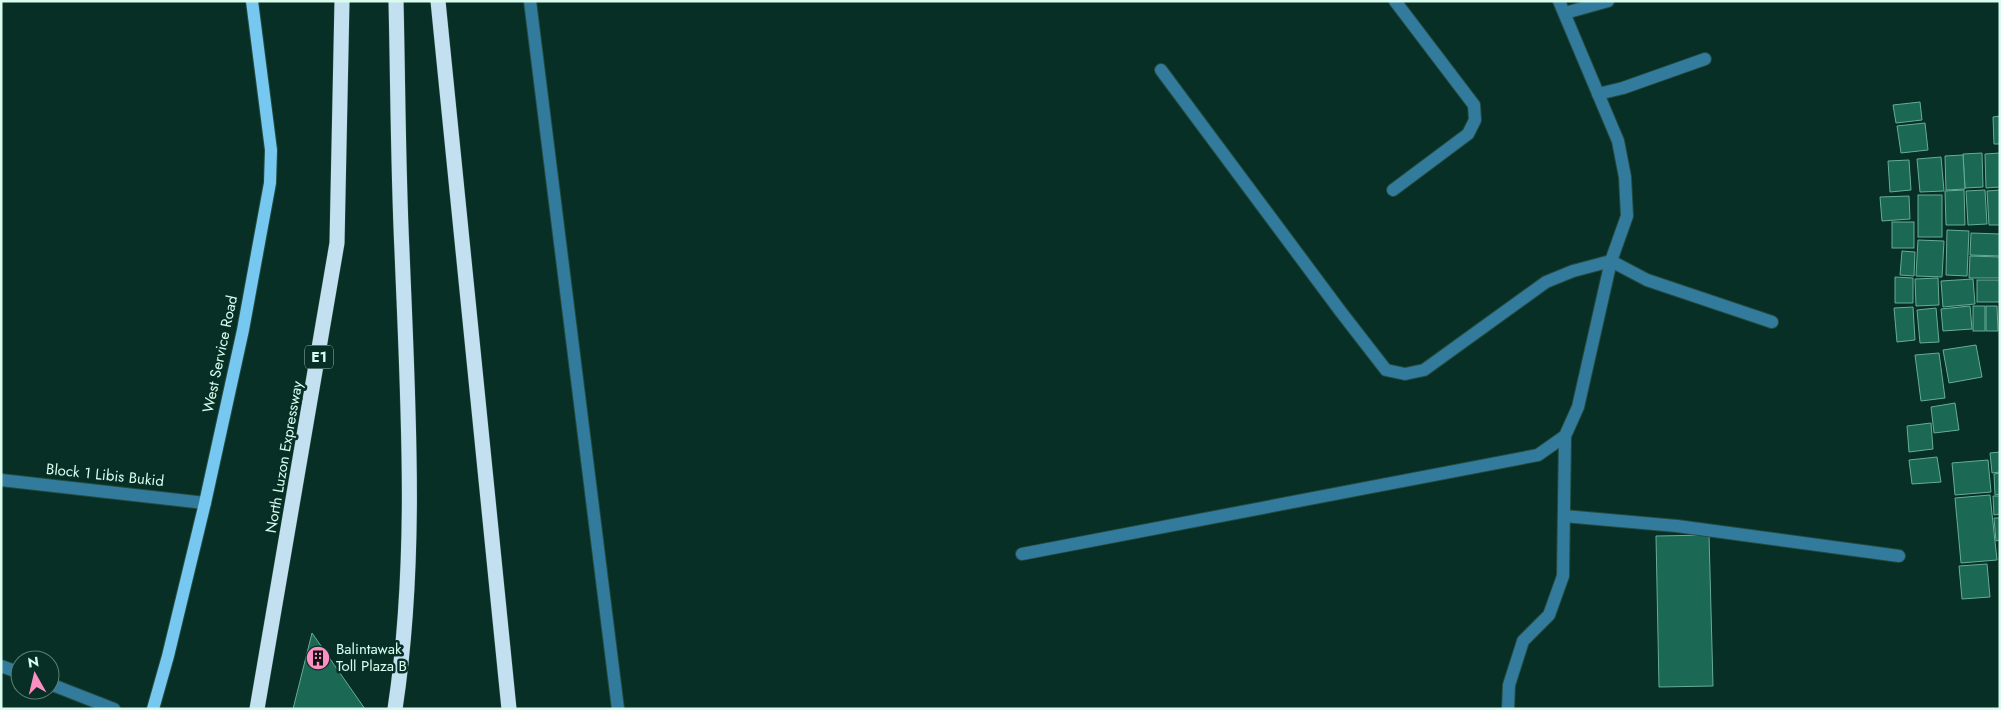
<svg xmlns="http://www.w3.org/2000/svg" width="2001" height="710" viewBox="0 0 2001 710" font-family="Jost,sans-serif">
  <style>
    .building { fill: #1b6854; stroke: #66ad96 }
    .lines { fill: none; stroke-linecap: round; stroke-linejoin: round }
    .minor-casing { stroke: #244c41; stroke-width: 14 }
    .major-casing { stroke: #244c41; stroke-width: 14 }
    .highway-casing { stroke: #244c41; stroke-width: 16 }
    .minor { stroke: #337b9c; stroke-width: 12 }
    .major { stroke: #76c8f1; stroke-width: 12 }
    .highway { stroke: #c2e0f0; stroke-width: 15 }
    .labels { text-anchor: middle; dominant-baseline: central; stroke-width: 5; stroke-linejoin: round; paint-order: stroke }
    .shield { fill: #072f25; stroke: #9abeb2; stroke-width: 1 }
    .shield-label { font-size: 14px; font-weight: bold; fill: #d9fcef }
    .street-label { font-size: 15px; fill: #d9fcef; stroke: #072f25 }
    .poi-label { font-size: 15px; fill: #d9fcef; stroke: #072f25; text-anchor: start }
  </style>
  <rect width="100%" height="100%" fill="#072f25"/>
  <g class="building">
    <polygon points="1920,102 1922,120 1896,123 1893,105"/>
    <polygon points="2000,116 2000,144 1994,144 1993,117"/>
    <polygon points="1925,123 1928,150 1901,153 1897,126"/>
    <polygon points="1982,153 1983,187 1965,188 1963,154"/>
    <polygon points="2000,153 2000,187 1986,188 1985,154"/>
    <polygon points="1963,155 1965,189 1946,190 1945,156"/>
    <polygon points="1941,157 1944,191 1920,192 1917,159"/>
    <polygon points="1909,160 1911,190 1890,192 1888,161"/>
    <polygon points="1964,190 1965,225 1946,225 1945,191"/>
    <polygon points="1985,190 1987,224 1968,225 1966,191"/>
    <polygon points="2000,190 2000,225 1989,225 1987,191"/>
    <rect x="1918" y="195" width="24" height="42"/>
    <polygon points="1909,196 1910,219 1882,221 1880,197"/>
    <rect x="1892" y="222" width="22" height="26"/>
    <polygon points="1947,230 1969,231 1967,276 1946,275"/>
    <polygon points="1971,233 2000,234 2000,256 1970,255"/>
    <polygon points="1918,240 1944,241 1942,277 1916,276"/>
    <polygon points="1902,251 1915,252 1914,276 1900,275"/>
    <polygon points="1970,256 2000,257 2000,278 1969,278"/>
    <polygon points="1895,277 1913,278 1913,303 1895,303"/>
    <polygon points="1938,278 1939,305 1916,306 1915,279"/>
    <polygon points="1973,279 1975,304 1943,307 1941,281"/>
    <rect x="1977" y="280" width="23" height="22"/>
    <polygon points="1970,306 1972,329 1943,331 1941,309"/>
    <rect x="1973" y="306" width="12" height="25"/>
    <polygon points="1986,306 1997,306 1998,331 1986,331"/>
    <polygon points="1913,307 1915,340 1897,342 1894,308"/>
    <polygon points="1936,308 1939,342 1920,343 1917,310"/>
    <polygon points="1976,345 1982,377 1949,383 1943,350"/>
    <polygon points="1939,353 1945,398 1921,401 1915,355"/>
    <polygon points="1955,403 1959,430 1934,433 1931,407"/>
    <polygon points="1931,423 1933,449 1909,452 1907,426"/>
    <polygon points="2000,452 2000,472 1992,473 1990,453"/>
    <polygon points="1937,457 1941,482 1912,484 1909,460"/>
    <polygon points="1988,460 1991,492 1955,495 1952,463"/>
    <polygon points="2000,473 2000,494 1995,495 1994,474"/>
    <polygon points="1990,495 1997,560 1961,563 1955,498"/>
    <polygon points="1993,496 2000,496 2000,514 1994,515"/>
    <polygon points="1994,518 2000,518 2000,540 1996,541"/>
    <polygon points="1709,535 1713,686 1659,687 1656,536"/>
    <polygon points="1987,564 1990,597 1962,599 1959,566"/>
    <polygon points="312,633 365,709 293,709"/>
  </g>
  <g class="lines">
    <g class="minor-casing">
      <g id="minor">
        <polyline points="530,1 618,709"/>
        <polyline points="1565,13 1608,1"/>
        <polyline points="1161,70 1341,312 1386,370 1405,374 1424,370 1546,282 1573,271 1611,261 1647,280 1772,322"/>
        <polyline points="1598,94 1623,88 1705,59"/>
        <polyline points="1393,190 1468,134 1475,120 1474,105 1395,1"/>
        <polyline points="1,480 205,503"/>
        <polyline points="1564,516 1677,526 1899,556"/>
        <polyline points="1022,554 1538,455 1565,436 1578,407 1611,261 1627,216 1625,177 1618,141 1559,1"/>
        <polyline points="1,666 20,673"/>
        <polyline points="50,684 114,709"/>
        <polyline points="1508,709 1509,685 1523,641 1549,615 1563,576 1565,436"/>
      </g>
    </g>
    <g class="major-casing">
      <polyline id="major" points="153,709 168,656 205,503 243,330 270,183 271,150 252,1"/>
    </g>
    <g class="highway-casing">
      <g id="highway">
        <polyline points="438,1 509,709"/>
        <polyline points="257,709 337,243 342,1"/>
        <path d="M 395,709 C 418,557 408,403 402,251 C 398,168 398,85 396,1"/>
      </g>
    </g>
    <use href="#minor" class="minor"/>
    <use href="#major" class="major"/>
    <use href="#highway" class="highway"/>
  </g>
  <defs>
    <g id="building-disc" transform="scale(1.25)"><circle r="9.5" fill="#fc8fc2" stroke="#072f25"/><path d="M-4-6H4V6H1V3H-1V6H-4ZM-2.5-4.3h1.7v1.8h-1.7ZM.8-4.3h1.7v1.8H.8ZM-2.5-1h1.7V.8h-1.7ZM.8-1h1.7V.8H.8Z" fill="#111"/></g>
  </defs>
  <g fill-rule="evenodd">
    <use href="#building-disc" x="318" y="658"/>
  </g>
  <g class="labels">
    <rect class="shield" x="305" y="345.5" width="28" height="23" rx="4"/>
    <g class="shield-label">
      <text x="319" y="357">E1</text>
    </g>
    <g class="street-label">
      <text transform="translate(220 354) rotate(-78)">West Service Road</text>
      <text transform="translate(284 457) rotate(-80)">North Luzon Expressway</text>
      <text transform="translate(105 475) rotate(6)">Block 1 Libis Bukid</text>
    </g>
    <g class="poi-label">
      <text x="336" y="649">Balintawak<tspan x="336" dy="17">Toll Plaza B</tspan></text>
    </g>
  </g>
  <rect width="2001" height="710" fill="none" stroke="#d9fcef" stroke-width="5"/>
  <g transform="translate(35 675) rotate(352)"><circle r="24" fill="#072f25" stroke="#5b8176"/>
  <path d="M0-4L9 19L0 12L-9 19Z" fill="#fc8fc2"/>
  <text y="-8" font-size="14" font-weight="bold" text-anchor="middle" fill="#d9fcef">N</text>
  </g>
</svg>
